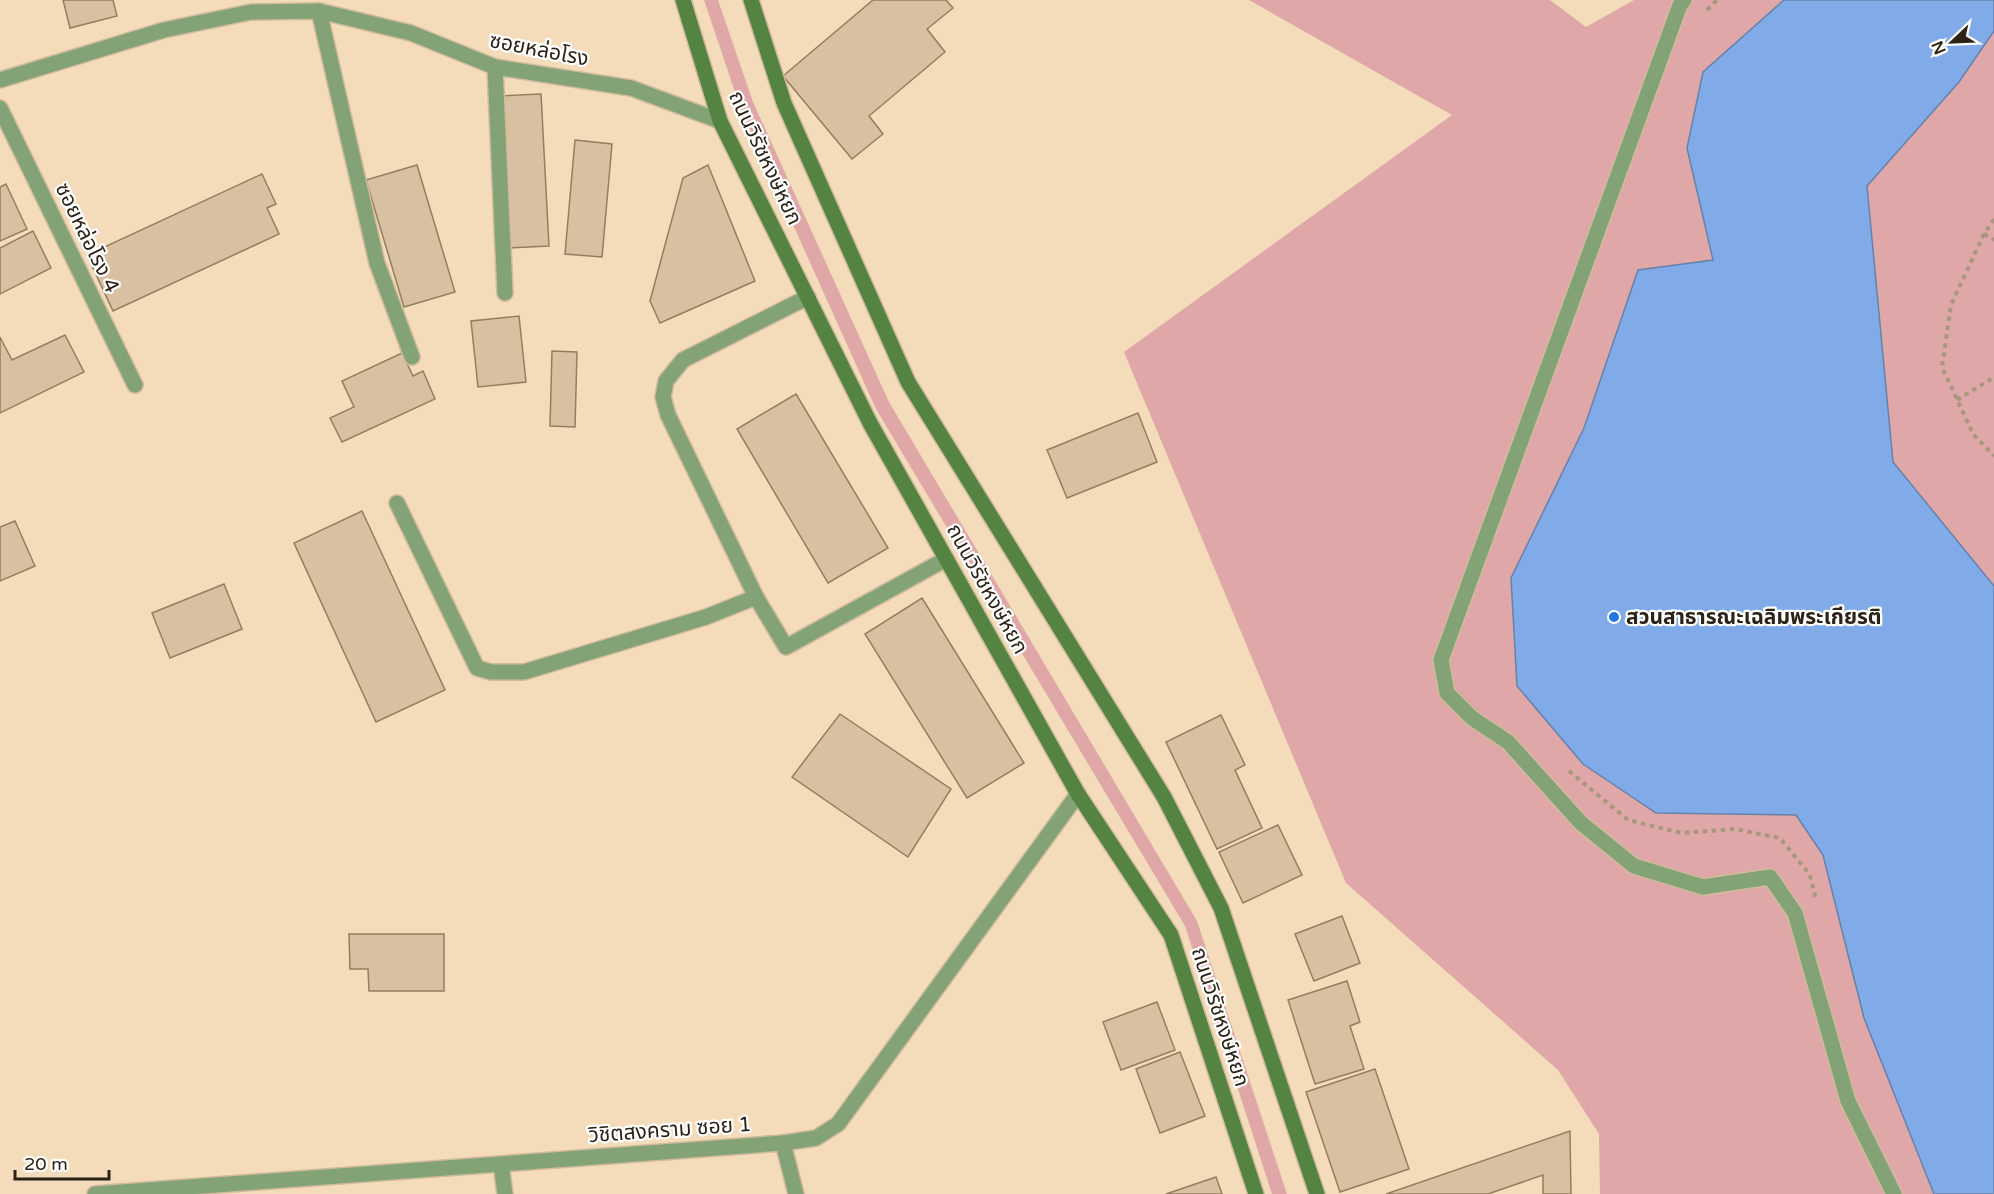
<svg xmlns="http://www.w3.org/2000/svg" width="1994" height="1194" viewBox="0 0 1994 1194" font-family="'Varela Round','Noto Sans Thai',sans-serif">
  <style>
    .green { fill: #dfa7a8 }
    .water { fill: #80abe8; stroke: #6782a9; stroke-width: 1.5 }
    .building { fill: #d8c1a0; stroke: #937e5e; stroke-width: 1.5 }
    .lines { fill: none; stroke-linecap: round; stroke-linejoin: round }
    .service-casing { stroke: #d0bb9c; stroke-width: 18 }
    .minor-casing { stroke: #d0bb9c; stroke-width: 18 }
    .secondary-casing { stroke: #d0bb9c; stroke-width: 18 }
    .path { stroke: #a9977d; stroke-width: 4; stroke-dasharray: 4.5 4.5; stroke-linecap: butt }
    .service { stroke: #83a377; stroke-width: 15 }
    .minor { stroke: #83a377; stroke-width: 15 }
    .secondary { stroke: #558442; stroke-width: 15 }
    .poi-dot { fill: #2676e1; stroke: #fff; stroke-width: 2 }
    .labels { text-anchor: middle; dominant-baseline: central; stroke-width: 4.5; stroke-linejoin: round; paint-order: stroke }
    .street-label { font-size: 21px; fill: #2c2316; stroke: #fff }
    .poi-label { font-size: 21px; font-weight: bold; fill: #2c2316; stroke: #fff; text-anchor: start }
  </style>
  <rect width="100%" height="100%" fill="#f4dcba"/>
  <g class="green">
    <polygon points="704,0 718,0 753,102 889,402 1197,921 1287,1194 1272,1194 1185,926 876,409 740,107"/>
    <polygon points="1249,0 1550,0 1586,27 1634,0 1994,0 1994,1194 1600,1194 1599,1134 1558,1070 1346,883 1124,352 1452,115"/>
  </g>
  <polygon class="water" points="1784,0 1994,0 1994,31 1959,82 1867,186 1893,462 1994,586 1994,1194 1934,1194 1864,1018 1823,855 1796,815 1656,813 1583,764 1517,686 1511,578 1584,428 1638,270 1713,260 1687,148 1703,72"/>
  <g class="building">
    <polygon points="63,0 113,0 117,16 70,28"/>
    <polygon points="873,0 946,0 953,8 927,29 945,52 869,116 883,134 852,159 783,76"/>
    <polygon points="541,94 549,246 508,248 499,96"/>
    <polygon points="575,140 612,144 602,257 565,254"/>
    <polygon points="417,165 455,292 404,307 366,180"/>
    <polygon points="708,165 755,281 660,323 650,301 683,178"/>
    <polygon points="262,174 276,204 267,208 279,234 113,311 87,255"/>
    <polygon points="6,184 27,229 0,241 0,187"/>
    <polygon points="33,231 51,268 0,294 0,248"/>
    <polygon points="519,316 526,382 478,387 471,321"/>
    <polygon points="65,335 84,372 0,413 0,337 12,360"/>
    <polygon points="552,351 577,352 575,427 550,426"/>
    <polygon points="402,353 413,376 423,371 435,399 342,442 330,418 354,407 342,381"/>
    <polygon points="796,394 888,548 828,583 737,429"/>
    <polygon points="1138,413 1157,462 1067,498 1047,450"/>
    <polygon points="362,511 445,690 376,722 294,543"/>
    <polygon points="15,521 35,566 0,581 0,527"/>
    <polygon points="224,584 242,629 170,658 152,613"/>
    <polygon points="922,598 1024,763 967,798 865,634"/>
    <polygon points="840,714 951,789 908,857 792,777"/>
    <polygon points="1221,715 1245,765 1235,770 1262,828 1217,849 1166,742"/>
    <polygon points="1278,825 1302,875 1243,903 1219,852"/>
    <polygon points="1342,916 1360,963 1314,981 1295,934"/>
    <polygon points="349,934 444,934 444,991 369,991 368,969 350,969"/>
    <polygon points="1347,981 1360,1022 1350,1026 1364,1069 1315,1084 1288,1000"/>
    <polygon points="1157,1002 1175,1050 1121,1070 1103,1022"/>
    <polygon points="1180,1052 1205,1116 1160,1133 1136,1069"/>
    <polygon points="1375,1069 1409,1169 1340,1192 1306,1092"/>
    <polygon points="1570,1131 1571,1194 1543,1194 1543,1175 1488,1194 1386,1194"/>
    <polygon points="1216,1177 1222,1194 1166,1194"/>
  </g>
  <g class="lines">
    <g class="service-casing">
      <g id="service">
        <polyline points="1684,0 1680,5 1441,660 1447,693 1472,718 1508,742 1581,823 1634,866 1703,887 1770,877 1795,913 1848,1101 1894,1194"/>
        <polyline points="319,11 377,263 412,357"/>
        <polyline points="495,67 505,293"/>
        <polyline points="0,108 135,385"/>
        <polyline points="397,503 477,668 491,672 524,672 706,617 756,597 786,647 946,559"/>
        <polyline points="756,597 668,415 663,397 666,381 683,360 808,297"/>
        <polyline points="783,1143 796,1194"/>
        <polyline points="501,1164 505,1194"/>
      </g>
    </g>
    <g class="minor-casing">
      <g id="minor">
        <polyline points="0,80 164,30 251,12 319,11 411,33 495,67 631,88 720,121"/>
        <polyline points="95,1194 783,1143 816,1138 838,1124 1078,794"/>
      </g>
    </g>
    <g class="secondary-casing">
      <g id="secondary">
        <polyline points="683,0 720,121 870,423 1078,794 1171,935 1256,1194"/>
        <polyline points="751,0 784,103 908,382 1164,797 1221,908 1317,1194"/>
      </g>
    </g>
    <g class="path">
      <polyline points="1707,10 1717,0"/>
      <polyline points="1994,219 1984,234 1951,305 1942,367 1973,434 1994,456"/>
      <polyline points="1984,234 1994,240"/>
      <polyline points="1957,400 1994,377"/>
      <polyline points="1569,771 1628,820 1682,833 1735,829 1780,838 1810,875 1816,900"/>
    </g>
    <use href="#service" class="service"/>
    <use href="#minor" class="minor"/>
    <use href="#secondary" class="secondary"/>
  </g>
  <circle class="poi-dot" cx="1614" cy="617" r="6"/>
  <g class="labels">
    <g class="street-label">
      <text transform="translate(539 50) rotate(11)">ซอยหล่อโรง</text>
      <text transform="translate(765 158) rotate(65)">ถนนวิรัชหงษ์หยก</text>
      <text transform="translate(87 238) rotate(64)">ซอยหล่อโรง 4</text>
      <text transform="translate(987 589) rotate(61)">ถนนวิรัชหงษ์หยก</text>
      <text transform="translate(1220 1017) rotate(72)">ถนนวิรัชหงษ์หยก</text>
      <text transform="translate(670 1130) rotate(-4)">วิชิตสงคราม ซอย 1</text>
    </g>
    <g class="poi-label">
      <text x="1626" y="617">สวนสาธารณะเฉลิมพระเกียรติ</text>
    </g>
  </g>
  <g transform="translate(1952 42) rotate(247)" stroke="#ffffff" stroke-width="4.5" paint-order="stroke">
  <path d="M0-4.5L10 22L0 15L-10 22Z" fill="#2c2316"/>
  <text y="-9" font-size="16" font-weight="bold" text-anchor="middle" fill="#2c2316">N</text>
  </g>
  <path d="M15 1170v9h94v-9" fill="none" stroke="#2c2316" stroke-width="3"/>
  <text x="24" y="1170" font-size="18" fill="#2c2316" stroke="#ffffff" stroke-width="4.5" paint-order="stroke">20 m</text>
</svg>
